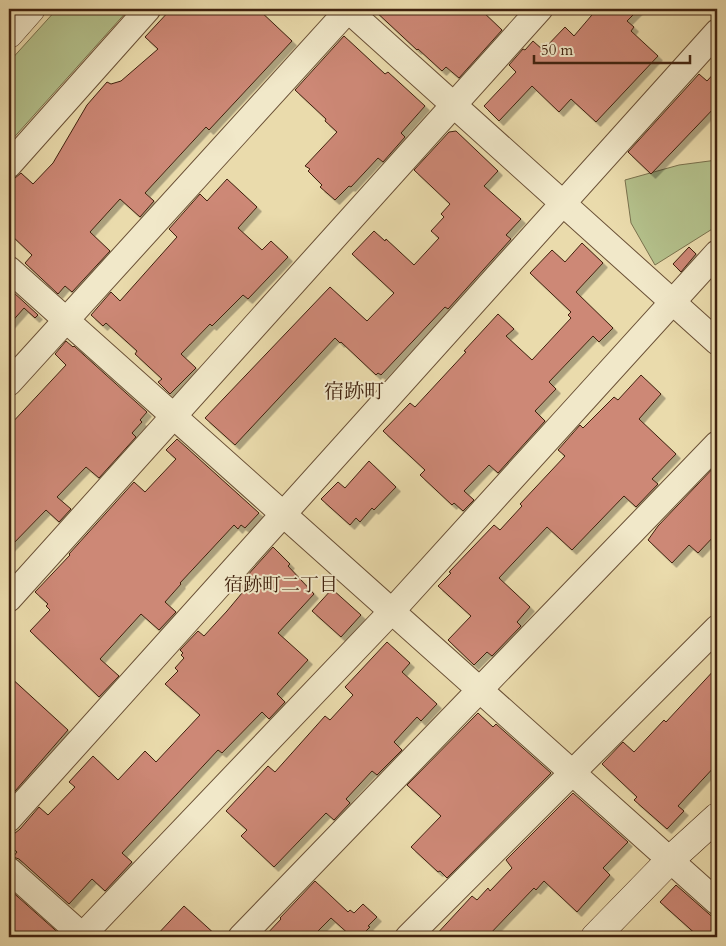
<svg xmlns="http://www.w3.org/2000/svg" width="726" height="946" viewBox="0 0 726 946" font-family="Cardo,'Noto Serif JP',serif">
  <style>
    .green { fill: #b4c18c; stroke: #7a724e }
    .building { fill: #cd8876; stroke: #40220f; filter: url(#shadow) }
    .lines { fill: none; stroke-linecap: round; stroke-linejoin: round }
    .street-casing { stroke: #6a5036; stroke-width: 27 }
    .secondary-casing { stroke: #40220f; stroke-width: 29 }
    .street { stroke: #f1e8c9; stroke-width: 25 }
    .secondary { stroke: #f1e8c9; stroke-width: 28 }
    .labels { text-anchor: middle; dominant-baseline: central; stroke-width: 4; stroke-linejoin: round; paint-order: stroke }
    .neighbourhood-label { font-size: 19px; fill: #40220f; stroke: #f1e8c9 }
    .quarter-label { font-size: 20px; fill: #40220f; stroke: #f1e8c9 }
  </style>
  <defs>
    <filter id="shadow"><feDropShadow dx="4.5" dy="4.5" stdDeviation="0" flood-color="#0004"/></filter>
  </defs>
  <rect width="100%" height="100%" fill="#eadbac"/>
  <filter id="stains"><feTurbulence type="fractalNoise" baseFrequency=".004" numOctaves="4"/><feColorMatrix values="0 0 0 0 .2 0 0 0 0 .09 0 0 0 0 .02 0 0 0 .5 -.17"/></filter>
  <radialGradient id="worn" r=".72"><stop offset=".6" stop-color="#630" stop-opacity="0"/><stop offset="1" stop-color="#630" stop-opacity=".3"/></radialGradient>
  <g class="green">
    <polygon points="57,9 129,9 9,143 9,62"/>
    <polygon points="717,160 717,226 655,265 631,223 625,180 679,165"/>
  </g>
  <g class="building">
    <polygon points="171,9 258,9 292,41 209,130 206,127 145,193 154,201 140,217 120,199 90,232 110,251 72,292 65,286 58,294 25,263 32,255 9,233 9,183 21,173 33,184 53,163 87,105 107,82 111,84 121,81 158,49 145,37"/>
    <polygon points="373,9 480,9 502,30 459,78 446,67 442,71 418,49 417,50"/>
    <polygon points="597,9 639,9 627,21 634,27 631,31 658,56 596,122 571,99 559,112 532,86 499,121 484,106 516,72 509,65 523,49 525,50 533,41 543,50 565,27 574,36"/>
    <polygon points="344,36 385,74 388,72 425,106 401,133 405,137 383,162 378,158 351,187 349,186 335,200 320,187 322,185 308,171 310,169 305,166 337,132 325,121 326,119 295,90"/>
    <polygon points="717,70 717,105 651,174 628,152 699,74 707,81"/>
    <polygon points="456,131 498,171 484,186 521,219 506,235 511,239 448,309 445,307 381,375 378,373 376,375 341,342 340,343 335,338 235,445 205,418 330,287 367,321 394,293 352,254 374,231 385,241 386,239 414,265 439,238 431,231 444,217 441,214 450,204 414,170 449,132"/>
    <polygon points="227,179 257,207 238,228 262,250 271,241 288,257 248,299 243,295 212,326 210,324 181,354 196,368 170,394 158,382 162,379 135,354 137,351 106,323 103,326 91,315 111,292 120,301 177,237 169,229 200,194 207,201"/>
    <polygon points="582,243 603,263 576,292 613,328 599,342 593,336 549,382 556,389 535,411 545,421 498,473 489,465 464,491 474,500 463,511 454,503 452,505 420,475 425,470 383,431 410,403 415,407 466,352 464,351 498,314 514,329 506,336 532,360 571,318 568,315 571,312 530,273 552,250 565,262"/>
    <polygon points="689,247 696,254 681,272 673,264"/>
    <polygon points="12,291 38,315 35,318 24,308 9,325 9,294"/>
    <polygon points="66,341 73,347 74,346 147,412 140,420 142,422 132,433 136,437 99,478 86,467 57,497 71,509 59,522 46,510 9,548 9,426 66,365 55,354"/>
    <polygon points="641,375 661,394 639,419 676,454 652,479 658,484 636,507 624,496 572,550 547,527 514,562 499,578 530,607 517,622 521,626 492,656 487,652 474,665 448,640 471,616 438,586 451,573 449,572 494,525 500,530 522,506 520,504 565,456 558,450 580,425 583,428 614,397 618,400"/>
    <polygon points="177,439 259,513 245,528 241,525 238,529 234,525 180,583 181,584 165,602 176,612 159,630 141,614 100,659 119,676 99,697 30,631 50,610 46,606 48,604 35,592 70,555 69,554 134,482 145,492 176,459 166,450"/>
    <polygon points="369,461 396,487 374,510 372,508 360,522 356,518 350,525 321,499 338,482 345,488"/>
    <polygon points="717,464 717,533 698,553 689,545 672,563 648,540 658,526"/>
    <polygon points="273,547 290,564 288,566 314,594 278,633 308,660 277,694 285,702 269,719 262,712 222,753 218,750 122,853 132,862 105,891 92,879 69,904 19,859 13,857 17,852 9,845 9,838 20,829 39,807 48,815 75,787 69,782 93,756 118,780 145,751 156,762 200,715 165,684 178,671 175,668 184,658 181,655 183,653 180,650 198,631 204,636 227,611 242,593 236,588"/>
    <polygon points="332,589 361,615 341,637 312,611"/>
    <polygon points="387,642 410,663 402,672 437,704 421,721 417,717 394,742 402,750 377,775 372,771 346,799 350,803 334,820 326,813 274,867 241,836 247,830 226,811 268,766 275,772 325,716 330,720 353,695 345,687"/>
    <polygon points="717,667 717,764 678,806 684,811 667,829 634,800 637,797 602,764 623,742 634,752 664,720 666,722"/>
    <polygon points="9,676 68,730 9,798"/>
    <polygon points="478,713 493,727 496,724 551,773 447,878 440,871 438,872 411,847 441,816 407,785"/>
    <polygon points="573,793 628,842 603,868 610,875 577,912 544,881 536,890 534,888 487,937 434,937 472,896 477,900 488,888 490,891 512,868 506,860"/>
    <polygon points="315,881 348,912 350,910 354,913 363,904 377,917 368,926 370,927 360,937 352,937 331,918 312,937 264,937 281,919 280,918"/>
    <polygon points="676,885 717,921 717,937 699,937 660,902"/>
    <polygon points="9,889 63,937 9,937"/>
    <polygon points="184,906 218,937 155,937"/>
  </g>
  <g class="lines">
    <g class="street-casing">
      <g id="street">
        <polyline points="347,9 717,342"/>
        <polyline points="9,165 148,9"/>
        <polyline points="9,269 717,902"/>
        <polyline points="9,383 349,9"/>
        <polyline points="9,599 540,9"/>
        <polyline points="9,819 717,32"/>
        <polyline points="9,870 84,937"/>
        <polyline points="81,937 392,611 717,253"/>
        <polyline points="241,937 717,444"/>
        <polyline points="408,937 717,628"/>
      </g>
    </g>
    <g class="secondary-casing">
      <g id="secondary">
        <polyline points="9,34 31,9"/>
        <polyline points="595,937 671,859 717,817"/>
      </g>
    </g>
    <use href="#street" class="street"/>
    <use href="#secondary" class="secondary"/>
  </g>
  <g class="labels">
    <g class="neighbourhood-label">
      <text x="281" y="585">宿跡町二丁目</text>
    </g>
    <g class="quarter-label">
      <text x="354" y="391">宿跡町</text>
    </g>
  </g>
  <rect width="726" height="946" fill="none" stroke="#eadbac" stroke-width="30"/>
  <rect x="10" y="10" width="706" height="926" fill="none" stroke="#40220f" stroke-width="2.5"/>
  <rect x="15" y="15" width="696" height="916" fill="none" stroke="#40220f"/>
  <path d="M534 55v8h156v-8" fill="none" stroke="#40220f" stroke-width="2.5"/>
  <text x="541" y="55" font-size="15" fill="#40220f" stroke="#f1e8c9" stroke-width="4" paint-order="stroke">50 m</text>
  <rect width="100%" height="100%" filter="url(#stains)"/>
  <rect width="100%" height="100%" fill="url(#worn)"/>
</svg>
